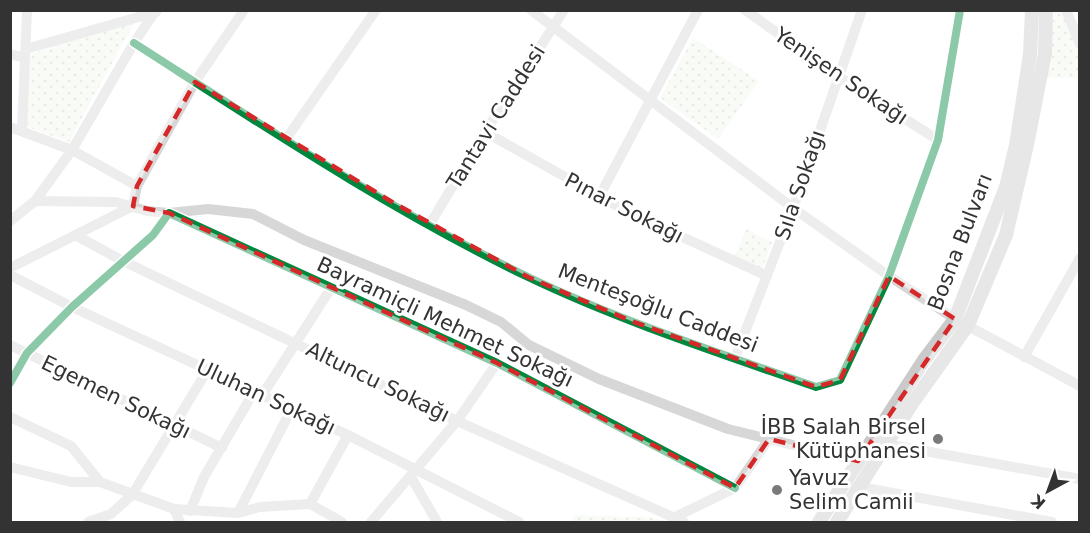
<svg xmlns="http://www.w3.org/2000/svg" width="1090" height="533" viewBox="0 0 1090 533" font-family="'DejaVu Sans',sans-serif">
  <style>
    .grass { fill: url(#grass-dots) }
    .lines { fill: none; stroke-linecap: round; stroke-linejoin: round }
    .minor { stroke: #d7d7d7; stroke-width: 10 }
    .major { stroke: #cacaca; stroke-width: 14 }
    .cycleway-casing { stroke: #fff; stroke-width: 11 }
    .cycleway { stroke: #00873e; stroke-width: 8 }
    .marked { fill: none; stroke: #d62828; stroke-width: 4.5; stroke-dasharray: 12 8; stroke-linejoin: round }
    .poi-dot { fill: #7a7a7a; stroke: #fff; stroke-width: 2 }
    .labels { text-anchor: middle; dominant-baseline: central; stroke-width: 6; stroke-linejoin: round; paint-order: stroke }
    .street-label { font-size: 21px; fill: #333; stroke: #fff }
    .poi-label { font-size: 21px; fill: #333; stroke: #fff; text-anchor: end }
  </style>
  <defs>
    <pattern id="grass-dots" width="8" height="8" patternUnits="userSpaceOnUse" patternTransform="scale(1.5)"><rect width="8" height="8" fill="#f1f5ed"/><path d="M2 2h.1M6 6h.1" fill="none" stroke="#cfd2cc" stroke-width="1.8" stroke-linecap="round"/></pattern>
  </defs>
  <rect width="100%" height="100%" fill="#fff"/>
  <g class="grass">
    <polygon points="1051,11 1063,11 1079,54 1079,79 1047,77"/>
    <polygon points="135,21 69,142 20,124 31,54"/>
    <polygon points="693,38 759,81 718,139 660,98"/>
    <polygon points="746,229 772,242 762,270 735,256"/>
    <polygon points="576,515 654,518 669,522 570,522"/>
  </g>
  <g class="lines">
    <g class="minor">
      <polyline points="531,10 793,208 889,276 955,319 1080,386"/>
      <polyline points="745,10 838,76 938,140"/>
      <polyline points="1066,10 1080,44"/>
      <path d="M 134,43 C 262,125 391,211 528,277 C 620,321 719,353 816,387 L 840,380 L 889,276 L 938,140 L 960,10"/>
      <polyline points="26,49 156,12"/>
      <polyline points="10,54 25,58"/>
      <polyline points="10,127 72,150 137,186"/>
      <polyline points="22,130 27,10"/>
      <polyline points="485,132 626,211 767,276"/>
      <polyline points="286,139 376,10"/>
      <polyline points="599,197 698,10"/>
      <polyline points="35,201 116,202 147,211 169,213 208,209 253,214 304,240 466,305 501,322 529,345 599,379 728,429 858,461"/>
      <polyline points="133,206 137,186 195,82 244,10"/>
      <polyline points="10,221 35,201 72,150 134,43 156,10"/>
      <polyline points="430,224 485,132 564,10"/>
      <polyline points="75,235 123,261 457,421 684,522"/>
      <polyline points="10,268 133,206"/>
      <polyline points="10,275 72,307 348,435 519,522"/>
      <polyline points="10,345 222,448"/>
      <polyline points="1024,357 1080,258"/>
      <polyline points="735,358 793,208 862,10"/>
      <polyline points="10,383 27,353 72,307 153,235 169,213 497,363 735,488"/>
      <polyline points="263,394 331,288"/>
      <polyline points="10,417 71,446 100,482 174,509 238,513 260,507 310,504 342,522"/>
      <polyline points="886,444 1080,479"/>
      <polyline points="10,467 71,482 100,482"/>
      <polyline points="411,477 437,522"/>
      <polyline points="860,487 1052,522"/>
      <polyline points="310,504 348,435"/>
      <polyline points="174,509 180,522"/>
      <polyline points="190,511 204,477 255,390"/>
      <polyline points="238,513 291,410"/>
      <polyline points="673,518 735,488 769,439"/>
      <polyline points="88,522 111,514 132,495 208,369"/>
      <polyline points="371,522 457,421 497,363"/>
    </g>
    <g class="major">
      <polyline points="819,522 924,360 955,319 1006,187 1016,145 1030,54 1032,10"/>
      <polyline points="837,522 911,405 968,325 1006,235 1027,145 1045,53 1046,10"/>
    </g>
    <g class="cycleway-casing">
      <g id="cycleway">
        <path d="M 134,43 C 262,125 391,211 528,277 C 620,321 719,353 816,387 L 840,380 L 889,276 L 938,140 L 960,10"/>
        <polyline points="10,383 27,353 72,307 153,235 169,213 497,363 735,488"/>
      </g>
    </g>
    <use href="#cycleway" class="cycleway"/>
  </g>
  <path d="M0 0H1090V533H0ZM 195,82 L 392,202 L 528,277 L 631,321 L 816,387 L 840,380 L 889,276 L 955,319 L 858,461 L 769,439 L 735,488 L 497,363 L 169,213 L 133,206 L 137,186 Z" fill="#fff" fill-opacity=".55" fill-rule="evenodd"/>
  <path class="marked" d="M 195,82 L 392,202 L 528,277 L 631,321 L 816,387 L 840,380 L 889,276 L 955,319 L 858,461 L 769,439 L 735,488 L 497,363 L 169,213 L 133,206 L 137,186 Z"/>
  <g class="poi-dot">
    <circle cx="938" cy="439" r="6"/>
    <circle cx="777" cy="490" r="6"/>
  </g>
  <g class="labels">
    <g class="street-label">
      <text transform="translate(841 76) rotate(34)">Yenişen Sokağı</text>
      <text transform="translate(496 117) rotate(-58)">Tantavi Caddesi</text>
      <text transform="translate(800 185) rotate(-71)">Sıla Sokağı</text>
      <text transform="translate(624 208) rotate(27)">Pınar Sokağı</text>
      <text transform="translate(960 242) rotate(-69)">Bosna Bulvarı</text>
      <text transform="translate(658 308) rotate(21)">Menteşoğlu Caddesi</text>
      <text transform="translate(445 322) rotate(25)">Bayramiçli Mehmet Sokağı</text>
      <text transform="translate(378 382) rotate(26)">Altuncu Sokağı</text>
      <text transform="translate(116 397) rotate(26)">Egemen Sokağı</text>
      <text transform="translate(266 397) rotate(25)">Uluhan Sokağı</text>
    </g>
    <g class="poi-label">
      <text x="926" y="427">İBB Salah Birsel<tspan x="926" dy="24">Kütüphanesi</tspan></text>
      <text x="789" y="478" text-anchor="start">Yavuz<tspan x="789" dy="24">Selim Camii</tspan></text>
    </g>
  </g>
  <rect width="1090" height="533" fill="none" stroke="#333333" stroke-width="24"/>
  <g transform="translate(1048 491) rotate(221)" stroke="#ffffff" stroke-width="4.5" paint-order="stroke">
  <path d="M0-4.5L10 22L0 15L-10 22Z" fill="#333333"/>
  <text y="-9" font-size="16" font-weight="bold" text-anchor="middle" fill="#333333">K</text>
  </g>
</svg>
